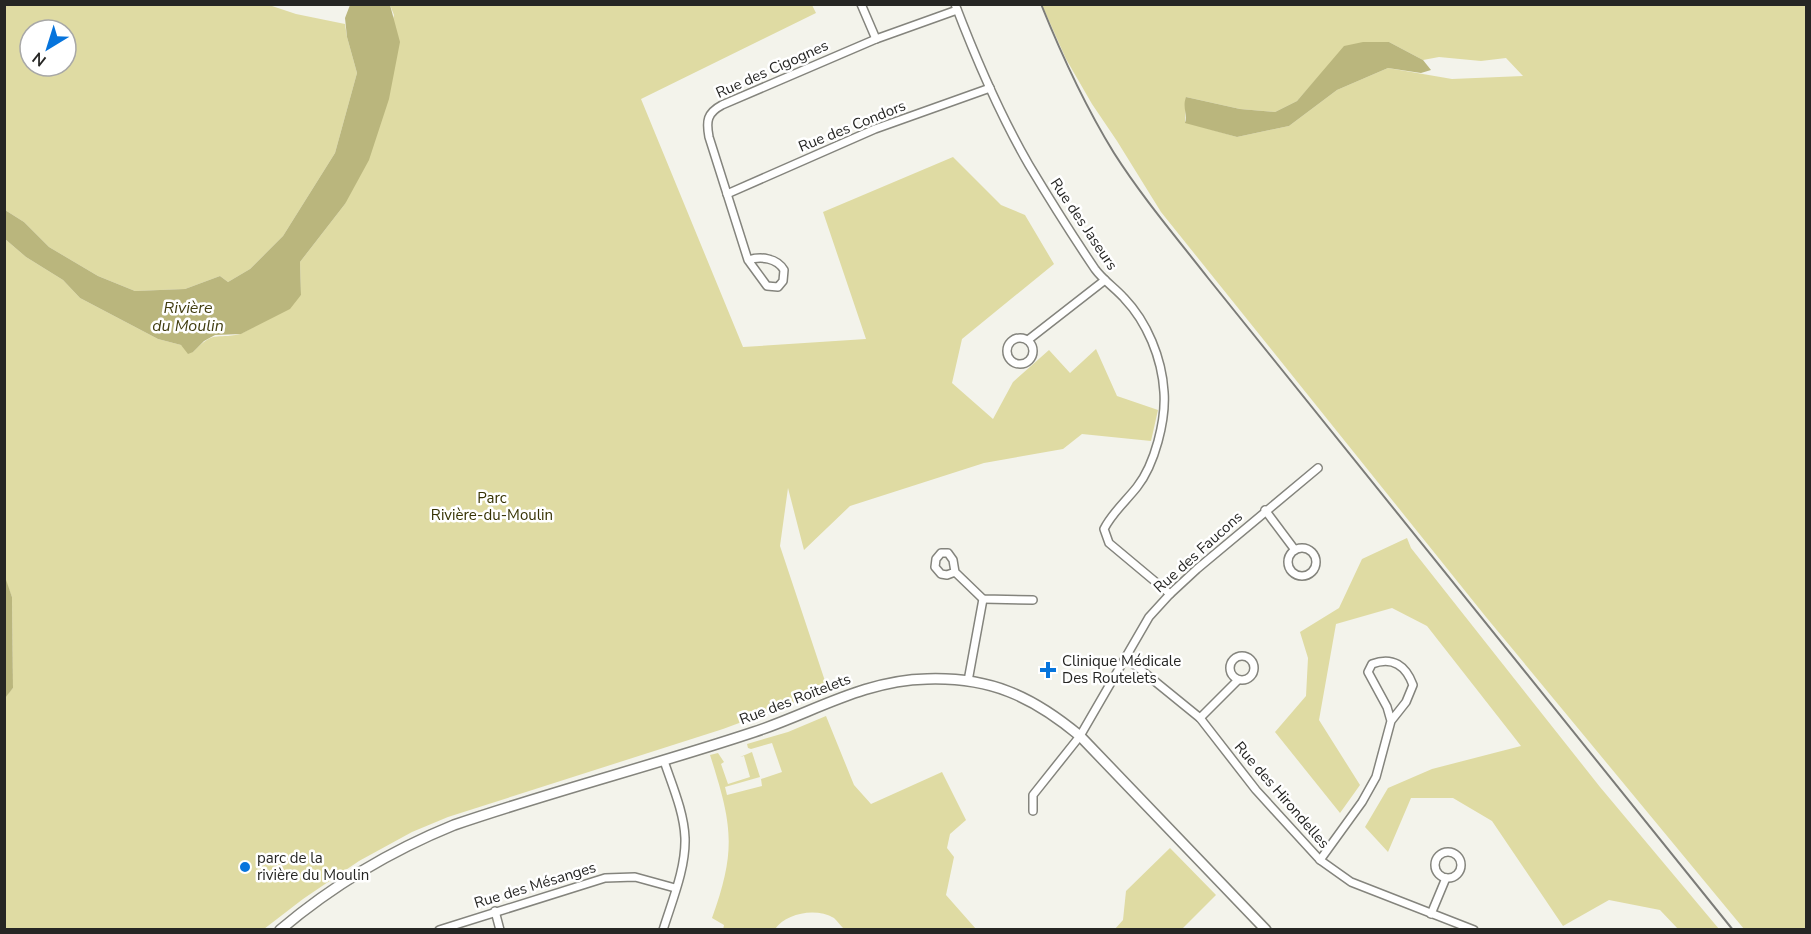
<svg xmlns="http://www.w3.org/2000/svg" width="1811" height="934" viewBox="0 0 1811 934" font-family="'Nunito Sans',sans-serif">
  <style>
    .green { fill: #dfdba3; fill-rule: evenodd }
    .water { fill: #bab67d }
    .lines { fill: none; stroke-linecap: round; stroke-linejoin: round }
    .minor-casing { stroke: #84847d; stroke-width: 10 }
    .tertiary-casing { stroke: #84847d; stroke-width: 12 }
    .minor { stroke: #fff; stroke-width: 7 }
    .tertiary { stroke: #fff; stroke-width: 9 }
    .rail { stroke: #7c7c78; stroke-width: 2 }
    .poi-dot { fill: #0674dc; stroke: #fff; stroke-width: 2 }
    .labels { text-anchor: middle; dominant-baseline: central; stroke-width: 5; stroke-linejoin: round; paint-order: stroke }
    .street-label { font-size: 15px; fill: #262624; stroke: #fff }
    .park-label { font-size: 15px; fill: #363203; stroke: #fff }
    .poi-label { font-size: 15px; fill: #262624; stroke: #fff; text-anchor: start }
    .water-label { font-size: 16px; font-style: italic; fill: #423e11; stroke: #fff }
  </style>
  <rect width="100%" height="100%" fill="#f3f3eb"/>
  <g class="green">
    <path d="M 5,5 L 269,5 L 296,14 L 345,24 L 347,37 L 357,73 L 335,153 L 283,236 L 250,269 L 228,282 L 220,276 L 185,289 L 135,291 L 98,276 L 49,247 L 24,222 L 5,210 ZM 30,30 L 66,30 L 66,66 L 30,66 Z"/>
    <path d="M 390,5 L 812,5 L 816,13 L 641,99 L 743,347 L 866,339 L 823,212 L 953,157 L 1001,205 L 1025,215 L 1054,264 L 962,339 L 952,383 L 993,419 L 1013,382 L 1049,350 L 1070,373 L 1096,349 L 1117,396 L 1158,410 L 1151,441 L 1082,434 L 1063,449 L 984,463 L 850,506 L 804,550 L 788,488 L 780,546 L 827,687 L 788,705 L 723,729 L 448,817 L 412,832 L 359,861 L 303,899 L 264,929 L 5,929 L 4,698 L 13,688 L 12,597 L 4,577 L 5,239 L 26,257 L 63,280 L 80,298 L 158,339 L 181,345 L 193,352 C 216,329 214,340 240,334 C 252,330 288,303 301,295 L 300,262 L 345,204 L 394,15 Z"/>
    <path d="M 1042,5 L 1806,5 L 1806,929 L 1744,929 L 1486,617 L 1161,212 L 1117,141 L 1092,104 L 1066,59 ZM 1389,42 L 1423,60 L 1439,57 L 1481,61 L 1506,58 L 1523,76 L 1452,79 L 1388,68 L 1337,90 L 1289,126 L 1237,137 L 1185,122 L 1186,97 L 1240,109 L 1275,112 L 1297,101 L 1319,76 Z"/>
    <polygon points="1407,538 1411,548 1600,787 1719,929 1678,929 1660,910 1609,900 1563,926 1492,821 1453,798 1411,798 1388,852 1365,827 1388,788 1432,769 1521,746 1427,626 1392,608 1336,624 1319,720 1360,785 1340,813 1275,732 1306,696 1308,658 1300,632 1339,608 1362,559"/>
    <path d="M 826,716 L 854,785 L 871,804 L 942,772 L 966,820 L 950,834 L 947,848 L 954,857 L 946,895 L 976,929 L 844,929 C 841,926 837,921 834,918 C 816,907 786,913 775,929 L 723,930 L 724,925 L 712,918 C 737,849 732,824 710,755 L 718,753 L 724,762 L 721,764 L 728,784 L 750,777 L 744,756 L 740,757 L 752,752 L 760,777 L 725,787 L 727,795 L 762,786 L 761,779 L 782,772 L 772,743 L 751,749 L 748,748 L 747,744 L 788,732 Z"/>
    <polygon points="1170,848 1216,895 1182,929 1115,929 1123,920 1126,891"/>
  </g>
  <g class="water">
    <polygon points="350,5 390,5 400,42 389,99 369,160 345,204 300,262 301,295 290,309 241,334 215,335 204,341 193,352 188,354 181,345 158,339 80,298 63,280 26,257 5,239 5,210 24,222 49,247 98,276 135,291 185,289 220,276 228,282 250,269 283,236 335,153 357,73 347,37 345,18"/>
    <path d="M 1363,42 L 1389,42 L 1423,60 L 1431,70 L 1421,73 L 1388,68 L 1337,90 L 1289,126 L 1237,137 L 1185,123 C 1188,114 1182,108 1186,97 L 1240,109 L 1275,112 L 1297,101 L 1344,46 Z"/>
    <polygon points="5,577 12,597 13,688 5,698"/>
  </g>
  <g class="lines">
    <g class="minor-casing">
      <g id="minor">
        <polyline points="861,4 876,39"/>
        <path d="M 955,4 C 976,59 1000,115 1029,165 C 1050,200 1072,235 1095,269 C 1103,280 1115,288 1124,298 C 1147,322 1162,358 1164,392 C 1166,420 1155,464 1137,487 C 1126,501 1112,513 1104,529 L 1109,543 L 1170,594"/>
        <polyline points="727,194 875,129 990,88"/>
        <path d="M 748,260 C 761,256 777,258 784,270 L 783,281 L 778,287 L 767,286 L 748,260 L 709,137 C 706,121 707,113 722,105 L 876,39 L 957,10"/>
        <circle cx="1020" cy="351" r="13"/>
        <polyline points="1028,340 1105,280"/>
        <polyline points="1265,510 1295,550"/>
        <circle cx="1302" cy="562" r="14"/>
        <polyline points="955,572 947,575 941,574 935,567 936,559 941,553 948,553 953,560 955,572 983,599 1033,600"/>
        <circle cx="1242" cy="668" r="12"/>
        <polyline points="1125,657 1200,718 1256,790 1320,860 1351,882 1474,930"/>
        <polyline points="968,681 983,599"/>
        <polyline points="1200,718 1238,680"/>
        <polyline points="1033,811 1033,795 1080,736 1149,617 1170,594 1197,569 1318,468"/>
        <circle cx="1448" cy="865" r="13"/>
        <path d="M 1320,860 L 1362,802 L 1376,777 L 1391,721 L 1406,702 L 1413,685 C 1406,666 1393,656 1372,664 L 1368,672 L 1387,707 L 1391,721"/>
        <polyline points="495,911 500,930"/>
        <polyline points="1431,914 1446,878"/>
        <polyline points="439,930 605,878 635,877 675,888"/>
        <path d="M 663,930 C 672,901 686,868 685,838 C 684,812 672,785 664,761"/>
      </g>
    </g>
    <g class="tertiary-casing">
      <path id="tertiary" d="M 280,930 C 333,885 390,851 454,825 C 553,791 655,765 754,732 C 812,713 864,680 927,679 C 990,677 1032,696 1080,736 L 1266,930"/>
    </g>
    <use href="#minor" class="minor"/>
    <use href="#tertiary" class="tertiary"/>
    <path class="rail" d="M 1041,4 C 1062,56 1085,106 1114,153 C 1142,197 1176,237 1208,278 L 1733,930"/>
  </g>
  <g class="poi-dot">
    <path d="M1045 661h6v6h6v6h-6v6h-6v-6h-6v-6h6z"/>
    <circle cx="245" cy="867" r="6"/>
  </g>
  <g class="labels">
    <g class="street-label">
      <text transform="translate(772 69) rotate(-24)">Rue des Cigognes</text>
      <text transform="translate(852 126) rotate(-22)">Rue des Condors</text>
      <text transform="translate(1084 224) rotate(56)">Rue des Jaseurs</text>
      <text transform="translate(1198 552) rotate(-42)">Rue des Faucons</text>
      <text transform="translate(795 699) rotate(-21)">Rue des Roitelets</text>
      <text transform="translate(1282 795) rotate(49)">Rue des Hirondelles</text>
      <text transform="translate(535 885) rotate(-17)">Rue des Mésanges</text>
    </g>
    <g class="park-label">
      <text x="492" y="498">Parc<tspan x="492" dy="17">Rivière-du-Moulin</tspan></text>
    </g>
    <g class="poi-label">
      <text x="1062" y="661">Clinique Médicale<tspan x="1062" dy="17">Des Routelets</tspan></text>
      <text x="257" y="858">parc de la<tspan x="257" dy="17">rivière du Moulin</tspan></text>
    </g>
    <g class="water-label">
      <text x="188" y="308">Rivière<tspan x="188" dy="18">du Moulin</tspan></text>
    </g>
  </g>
  <rect width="1811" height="934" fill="none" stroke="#262624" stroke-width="12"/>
  <g transform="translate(48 48) rotate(218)"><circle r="28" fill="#ffffff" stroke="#a8a8a7" stroke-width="1.5"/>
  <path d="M0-4.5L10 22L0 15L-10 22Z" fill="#0674dc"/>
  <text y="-9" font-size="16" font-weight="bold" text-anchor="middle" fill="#262624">N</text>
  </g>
</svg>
